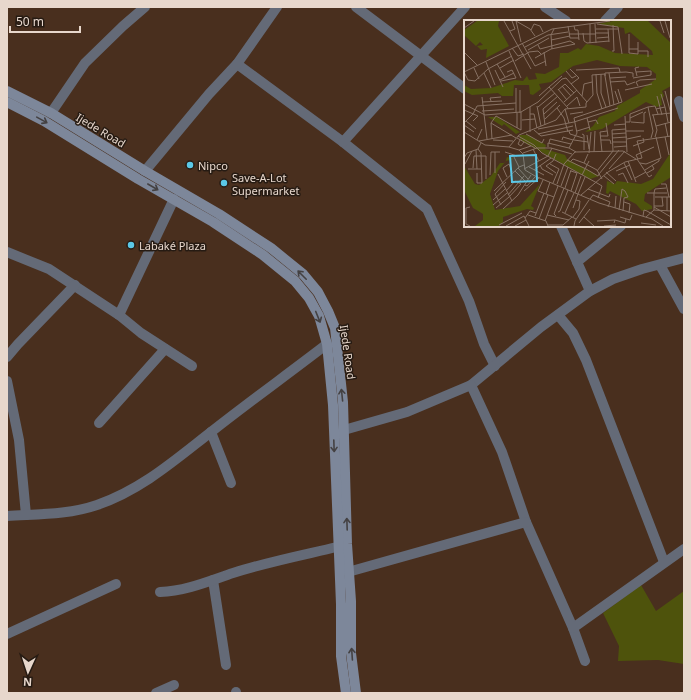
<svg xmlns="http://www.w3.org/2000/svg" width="691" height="700" viewBox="0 0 691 700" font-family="'Noto Sans',sans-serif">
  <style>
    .green { fill: #4e530c }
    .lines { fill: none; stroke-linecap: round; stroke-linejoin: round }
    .street { stroke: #646a77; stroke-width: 10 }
    .secondary { stroke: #7d879a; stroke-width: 10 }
    .oneway { stroke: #444142 }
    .poi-dot { fill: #5bc8e7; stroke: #261b13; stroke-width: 1.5 }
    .labels { text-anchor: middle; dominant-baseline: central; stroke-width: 3; stroke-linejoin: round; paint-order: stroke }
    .street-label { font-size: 11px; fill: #e7d7cc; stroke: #261b13 }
    .poi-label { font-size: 11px; fill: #e7d7cc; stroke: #261b13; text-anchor: start }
    .inset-road { fill: none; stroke: #887264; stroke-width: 1 }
    .view { fill: #5bc8e7; fill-opacity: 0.15; stroke: #5bc8e7; stroke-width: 2 }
    .inset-edge { fill: none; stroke: #e7d7cc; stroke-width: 2 }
  </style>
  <rect width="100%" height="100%" fill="#492f1e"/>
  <polygon class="green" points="641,585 656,611 684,591 684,664 658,660 618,661 619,646 603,613"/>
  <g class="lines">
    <g class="street">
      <polyline points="356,7 465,89"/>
      <polyline points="545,7 566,21"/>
      <polyline points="605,21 618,7"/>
      <polyline points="237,64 343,142 427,209 469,301 484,344 495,366"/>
      <polyline points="679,101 684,117"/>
      <polyline points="51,113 85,63 123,26 145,7"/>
      <polyline points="343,142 465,7"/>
      <polyline points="145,171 209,94 237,64 277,7"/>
      <polyline points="561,226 590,291"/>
      <polyline points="7,252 49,269 119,315 141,333 192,366"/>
      <polyline points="577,262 621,226"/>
      <polyline points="660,265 684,309"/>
      <polyline points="119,315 174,199"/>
      <polyline points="558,315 573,333 586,360 664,562"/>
      <polyline points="7,357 18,344 75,285"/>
      <polyline points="7,381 19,440 26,515"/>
      <polyline points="471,385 541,327 590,291 613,279 642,269 684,258"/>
      <polyline points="99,423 165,349"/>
      <polyline points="344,430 407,412 471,385 502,452 526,522 573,628 585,661"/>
      <polyline points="211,432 231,483"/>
      <path d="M 7,516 C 37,514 68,515 97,505 C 141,490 175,460 211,432 C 249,402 288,374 327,344"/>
      <polyline points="348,572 526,522"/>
      <polyline points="213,580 226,665"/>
      <path d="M 160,592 C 186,591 209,581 233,573 C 267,562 303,555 337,547"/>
      <polyline points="573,628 684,549"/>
      <polyline points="7,634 116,584"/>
      <polyline points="236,692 236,693"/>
      <polyline points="156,693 174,685"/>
    </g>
    <g class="secondary">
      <polyline points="7,91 51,113 145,171 219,214 271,248 303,274 318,292 328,311 335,328 343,402 347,544 351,601 351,653 356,693"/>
      <polyline points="7,102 44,121 138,179 213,222 263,255 295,281 309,298 319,316 327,344 333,405 341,604 341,656 346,693"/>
    </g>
  </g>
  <defs><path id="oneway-shaft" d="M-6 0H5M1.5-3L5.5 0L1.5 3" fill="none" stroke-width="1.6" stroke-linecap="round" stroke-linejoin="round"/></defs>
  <g class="oneway">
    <use href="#oneway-shaft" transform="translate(42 120) rotate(29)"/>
    <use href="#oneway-shaft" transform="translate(153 187) rotate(30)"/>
    <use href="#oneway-shaft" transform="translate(302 275) rotate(-135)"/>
    <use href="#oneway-shaft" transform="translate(318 317) rotate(68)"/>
    <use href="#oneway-shaft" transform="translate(342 395) rotate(-96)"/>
    <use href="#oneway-shaft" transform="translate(334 446) rotate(88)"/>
    <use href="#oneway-shaft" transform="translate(347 524) rotate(-92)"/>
    <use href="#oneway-shaft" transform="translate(352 654) rotate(-94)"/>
  </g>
  <g class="poi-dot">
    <circle cx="190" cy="165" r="4"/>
    <circle cx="224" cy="183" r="4"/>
    <circle cx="131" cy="245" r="4"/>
  </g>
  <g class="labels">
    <g class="street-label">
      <text transform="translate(101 130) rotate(31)">Ijede Road</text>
      <text transform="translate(348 352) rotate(82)">Ijede Road</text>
    </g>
    <g class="poi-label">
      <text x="198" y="165">Nipco</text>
      <text x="232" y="177">Save-A-Lot<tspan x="232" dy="13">Supermarket</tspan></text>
      <text x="139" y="245">Labaké Plaza</text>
    </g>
  </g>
  <g transform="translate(464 20)">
    <rect width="207" height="207" fill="#492f1e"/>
    <path d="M 13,1 L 35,1 L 34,6 L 45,26 L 22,38 L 23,29 L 17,30 L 13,26 L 19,25 L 16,22 L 12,26 L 0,15 L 0,10 ZM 149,1 L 184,1 L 207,23 L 207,66 L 198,71 L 200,76 L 197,79 L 198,85 L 193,87 L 182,82 L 138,109 L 121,112 L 129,106 L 135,97 L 151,91 L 153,86 L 176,73 L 176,70 L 192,59 L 192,54 L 183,47 L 156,46 L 133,40 L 109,46 L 87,62 L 75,64 L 77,69 L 69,75 L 66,74 L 65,65 L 50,65 L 49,76 L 38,76 L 34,73 L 8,75 L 0,71 L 0,65 L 7,69 L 27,68 L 51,60 L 59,61 L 63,56 L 65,60 L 73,59 L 71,53 L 81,54 L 95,47 L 96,33 L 104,33 L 114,28 L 117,30 L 122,24 L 135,26 L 151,33 L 189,35 L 188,31 L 166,12 L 161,14 L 160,8 L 134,4 ZM 24,97 L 33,97 L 56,112 L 52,114 L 40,104 L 38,106 ZM 64,115 L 82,125 L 81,129 L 101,135 L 103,139 L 135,156 L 126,159 L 56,120 L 56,115 ZM 207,132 L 207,157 L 181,174 L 180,181 L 188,186 L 188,189 L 178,191 L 172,184 L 146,171 L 144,174 L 142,173 L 143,161 L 151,164 L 153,161 L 177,164 L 189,159 ZM 43,137 L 50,139 L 42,141 L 34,151 L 26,174 L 31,190 L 56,186 L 76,164 L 67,186 L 70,188 L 69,190 L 63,189 L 39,197 L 39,202 L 35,206 L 11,206 L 19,200 L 19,194 L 9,188 L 0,170 L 0,146 L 11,164 L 15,165 L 27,156 L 36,143 L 41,143 Z" fill="#4e530c"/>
    <path class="inset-road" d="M 40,1 L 67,49M 52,1 L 66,9 L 71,16M 52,1 L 57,22M 196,1 L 200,13M 201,1 L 206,18M 131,4 L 132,23M 133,4 L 154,7 L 158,34M 104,6 L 106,18 L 115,18M 110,6 L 111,10 L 114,10 L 115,20M 0,8 L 10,1M 132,9 L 155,9M 144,9 L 145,22M 67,10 L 70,4 L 76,6 L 79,12M 46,11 L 51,9 L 48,1M 119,13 L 120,21 L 123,23 L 145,21M 132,13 L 145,13M 105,14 L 132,14M 165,14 L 165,33 L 174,34 L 174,29M 133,18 L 145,17M 87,20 L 106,16M 58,23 L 71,46 L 82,41M 126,23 L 126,4M 74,25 L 76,29 L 106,21 L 111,24M 61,27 L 84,15 L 104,12M 48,28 L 54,36 L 60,34M 88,29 L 87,15 L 90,9M 165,29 L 174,29 L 174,22M 64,30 L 85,18M 45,31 L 57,58M 148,31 L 150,31 L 149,5M 174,31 L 184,31 L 184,37M 0,32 L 13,45M 80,32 L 82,46M 71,38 L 87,29 L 111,24M 51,41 L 65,32 L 74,31 L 77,34M 22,42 L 31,65M 33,44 L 41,57M 10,48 L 15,59M 36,48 L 50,40M 106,49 L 115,58 L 107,64M 31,50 L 39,67M 112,50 L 155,48 L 156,52M 102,51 L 108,58 L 112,56M 0,52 L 4,60 L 11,61 L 24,49 L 48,36M 0,52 L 88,9 L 146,1M 20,53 L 27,68M 145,53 L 150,85M 132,54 L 133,73 L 138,89M 137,54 L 137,73 L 142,87M 141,56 L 146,86M 173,56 L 171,48 L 175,47M 146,58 L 162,57M 169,58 L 187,55 L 187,51 L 172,52M 98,59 L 102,58 L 123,82M 36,60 L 50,53M 37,61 L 52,58 L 48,50 L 43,52M 146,62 L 161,61 L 163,65 L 171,62M 98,66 L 107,76M 174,66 L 172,62 L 176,60 L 192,59M 85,67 L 98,56M 52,68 L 52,93M 94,69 L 103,80M 56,70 L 56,93M 94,70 L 101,64 L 110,73M 161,70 L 188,64M 151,71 L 155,83M 201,71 L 207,94M 197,74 L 201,87M 75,76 L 85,67 L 104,88M 118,76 L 120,64 L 128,62M 193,76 L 198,95M 18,77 L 23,119M 27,81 L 26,78 L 37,77M 18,82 L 38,81M 100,82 L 113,70M 0,84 L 21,95 L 57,92 L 74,82 L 98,59M 73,86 L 77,106M 103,86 L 113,77 L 116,86M 74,87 L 91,73M 184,87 L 191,86 L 194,94M 93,88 L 100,98 L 104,112M 101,89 L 105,103M 192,89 L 201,87 L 204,102M 0,90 L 14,96 L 9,101M 18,91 L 50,89M 66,94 L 70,94 L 73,108M 80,94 L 93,82M 106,94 L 119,92M 188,95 L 207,93M 189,95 L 193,110 L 191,117M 32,96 L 27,103 L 52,118M 32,96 L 57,110M 161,96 L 163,132M 123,98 L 126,110M 166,98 L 179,92M 81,99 L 96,85M 58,100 L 71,99M 2,101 L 12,109M 110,102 L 154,88M 124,102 L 132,100 L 134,104M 162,102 L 166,102 L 166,94 L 184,87 L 189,111 L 187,118M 167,102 L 180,103 L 180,93 L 182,92M 0,103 L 9,94 L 13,86 L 52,83M 27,103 L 28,119M 201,103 L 204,117M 0,105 L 10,112M 81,105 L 79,89 L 94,76M 150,105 L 162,104M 192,106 L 207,102M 53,108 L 53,93M 74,109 L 110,102M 57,110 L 57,92M 70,110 L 77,116 L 109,110M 105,111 L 106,114 L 119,118M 113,111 L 126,107M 162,111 L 180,111M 0,112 L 21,125 L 45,127 L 55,130 L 59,134 L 61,150 L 71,156 L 135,183 L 188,199 L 199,206M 66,112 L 66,87M 62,114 L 78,123 L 80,119M 74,114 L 109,106M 118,114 L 120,115 L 120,130M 148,114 L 162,113M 123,115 L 125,129M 54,116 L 70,125 L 78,133 L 133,163M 136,116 L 144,116 L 142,103M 201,117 L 205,135M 53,118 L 71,128M 148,118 L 163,117M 163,119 L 177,116M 13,120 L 18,109M 29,120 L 49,121M 56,120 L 54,124 L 57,126 L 60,122M 98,120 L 99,117 L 109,120M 110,120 L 124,122M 137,120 L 146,120 L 147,124M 15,121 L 48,115M 149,122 L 163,122M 85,123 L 86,119 L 107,124M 169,126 L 180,122 L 179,118M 45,127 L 55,115 L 92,100 L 101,89 L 122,87 L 122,83 L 129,75 L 128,55 L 141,54 L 141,56 L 141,53 L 162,52 L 169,53 L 169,57M 84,127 L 84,123 L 105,128M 150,127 L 163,126M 69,129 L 75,141M 12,130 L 13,149M 55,130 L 67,126M 149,131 L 148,110 L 162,109M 31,132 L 31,153M 41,132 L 53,136M 112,132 L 105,128 L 113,113 L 110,98 L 158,82 L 154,69M 130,132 L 131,111M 138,132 L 136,112 L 143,111M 59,133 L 73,128 L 87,128 L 108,134M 125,133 L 127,112M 92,134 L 89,141 L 82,146 L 92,153M 124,134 L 120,143 L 133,150 L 138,159M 50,137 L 55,147 L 60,145M 0,138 L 3,133 L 14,129M 173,139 L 185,157 L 188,155M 174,139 L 172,135 L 190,127M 103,140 L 122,149M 107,141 L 109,139 L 120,143M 164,141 L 172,162M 160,143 L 168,160M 176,143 L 182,144 L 197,138 L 192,117M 1,144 L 8,131M 86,144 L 95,149 L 89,163M 76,145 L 78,149 L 89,155M 65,147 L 80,155M 9,148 L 10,136 L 22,136 L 22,159M 54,148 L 64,159M 4,149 L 17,149M 60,149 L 84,136 L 88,128M 122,149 L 134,156 L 135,154M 145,149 L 161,131M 70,150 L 87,138M 181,150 L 195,141 L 195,139M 51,151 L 62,162M 133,151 L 149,131M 152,151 L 166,145M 142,152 L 152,161M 13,153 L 13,163 L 18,163 L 17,133 L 14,129 L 17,123M 183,153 L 190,149 L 188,145M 34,154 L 48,181M 135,154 L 155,130M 26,155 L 27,132 L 36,132M 118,155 L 125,141M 154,155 L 159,153 L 164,163M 140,156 L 150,164M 43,157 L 39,148 L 45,144 L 48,152M 171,158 L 182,152M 79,160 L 74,171 L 90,177M 133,163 L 138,166 L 134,178M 93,164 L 100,144 L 111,132 L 159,131 L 172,139M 197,164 L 202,164 L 205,177M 61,165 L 63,166 L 71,157M 97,166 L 104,147M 101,168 L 107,150M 124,169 L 145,177 L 146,174M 30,171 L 55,147M 42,171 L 51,161 L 57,164 L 45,177M 60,171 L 75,158M 107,171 L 113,153 L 107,151M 111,173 L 117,156M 183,173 L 190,173 L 190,190M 190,173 L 191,169 L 202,168M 190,173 L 203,173M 82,174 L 86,162M 114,174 L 121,157M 44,175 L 60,156M 117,175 L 144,152 L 161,142 L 178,138 L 173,121 L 207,116M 191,177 L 207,177M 203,177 L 203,191M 126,179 L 129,175 L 146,182 L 144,187M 29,180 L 41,169M 160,182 L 166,184 L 165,193M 29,185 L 43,173M 37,185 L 31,174 L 42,162M 190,186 L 199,186 L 198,177M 6,187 L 2,188 L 2,204 L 6,206M 190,187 L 207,197M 32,188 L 45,177M 109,188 L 114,174M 151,188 L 152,176M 39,189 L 54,175 L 67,155M 155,190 L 158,169 L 161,171M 159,191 L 160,178 L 164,177 L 161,171M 94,192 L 96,191 L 104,170M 98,192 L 112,199M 101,193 L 110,173M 64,195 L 82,201 L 84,206M 83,195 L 105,200M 71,196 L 80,173M 92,196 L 90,194 L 100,168M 179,196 L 180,190 L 183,191 L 207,205M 109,197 L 115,189 L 116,181 L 112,180M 120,197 L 130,206M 156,197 L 166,200 L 168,195M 182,197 L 190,190 L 207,191M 61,198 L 66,191 L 72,193M 75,199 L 84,175M 81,201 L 94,166M 133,201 L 151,200M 115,203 L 126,189M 150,203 L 151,200 L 161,203 L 162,199M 177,203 L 192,205M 35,205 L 58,193M 84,205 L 99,205 L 108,197M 42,206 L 60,196 L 65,206M 51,206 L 62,200M 110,206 L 111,201 L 125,180M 140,206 L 152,205"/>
    <path class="view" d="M 72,135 L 73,161 L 48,162 L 46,136 Z"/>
    <rect width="207" height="207" class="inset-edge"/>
  </g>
  <rect width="691" height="700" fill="none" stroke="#e7d7cc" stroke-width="16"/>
  <g transform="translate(28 672) rotate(183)" stroke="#261b13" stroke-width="3" paint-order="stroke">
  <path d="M0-3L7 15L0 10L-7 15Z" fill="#e7d7cc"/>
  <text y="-6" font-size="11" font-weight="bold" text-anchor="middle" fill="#e7d7cc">N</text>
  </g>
  <path d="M10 26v6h70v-6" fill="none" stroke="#e7d7cc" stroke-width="2"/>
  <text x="16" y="26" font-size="12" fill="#e7d7cc" stroke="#261b13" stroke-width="3" paint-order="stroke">50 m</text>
</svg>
